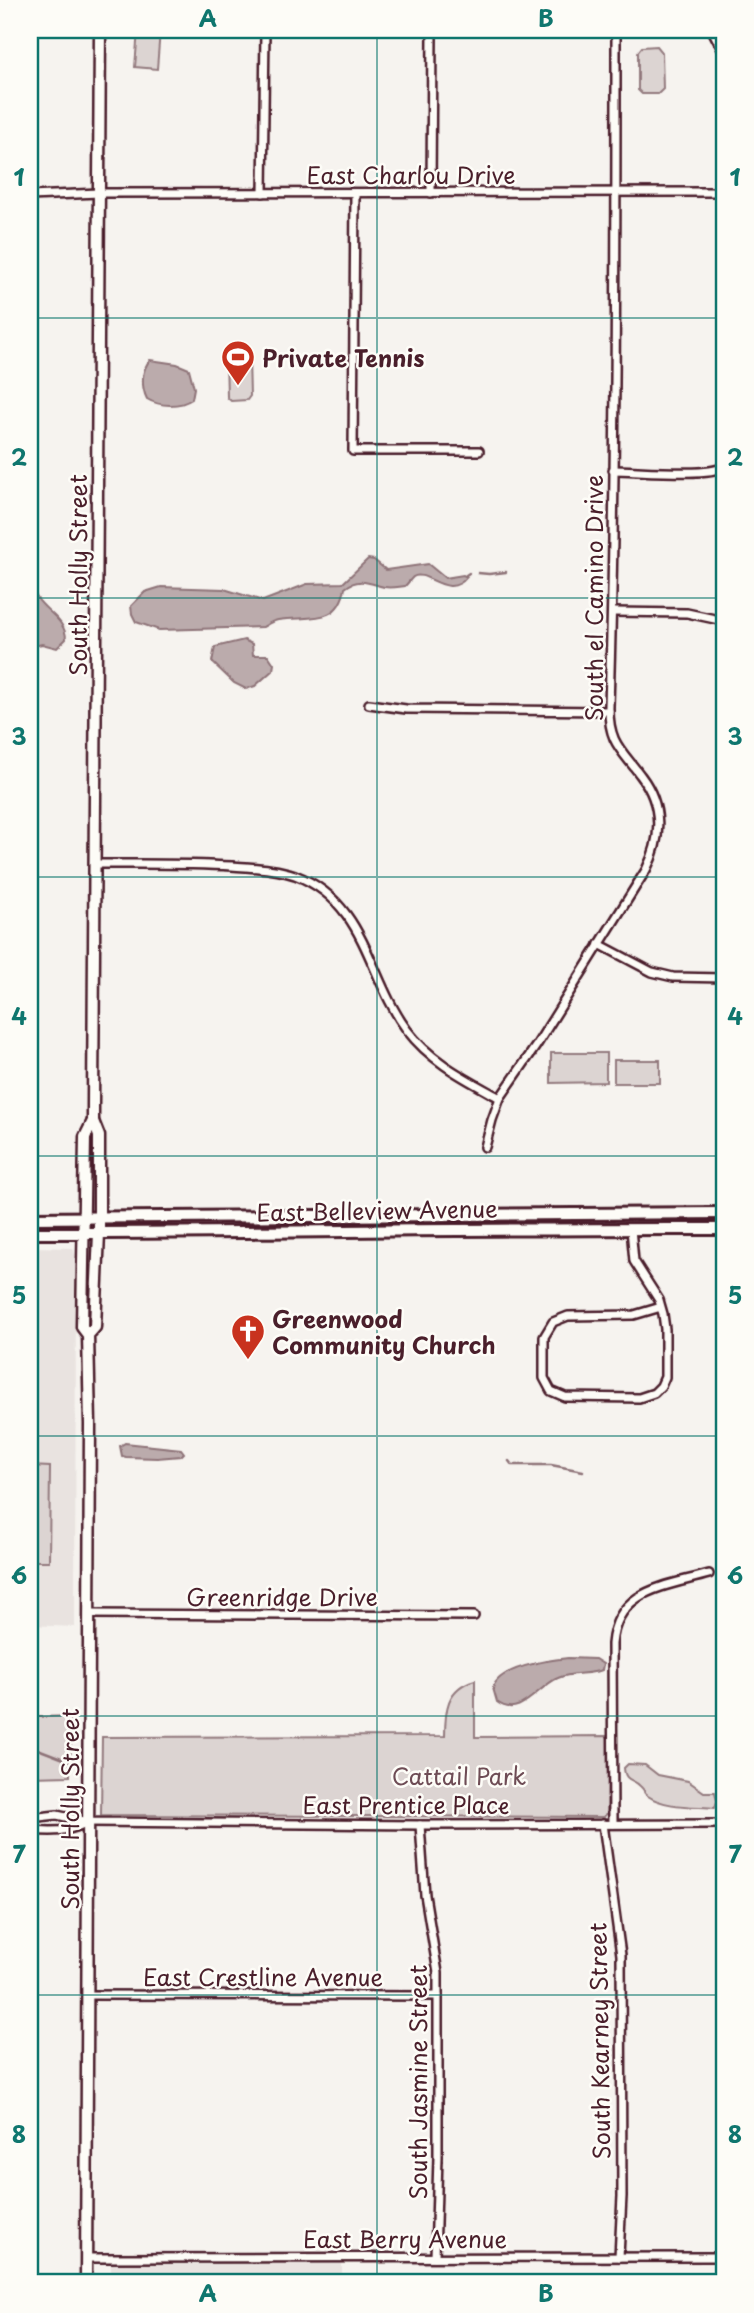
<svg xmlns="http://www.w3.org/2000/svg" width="754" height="2313" viewBox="0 0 754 2313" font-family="'Playpen Sans',sans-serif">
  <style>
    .built { fill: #e9e3e0 }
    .green { fill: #dcd4d2; stroke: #937a7e; stroke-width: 2 }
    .water { fill: #bbabac; stroke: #8e7378; stroke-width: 2 }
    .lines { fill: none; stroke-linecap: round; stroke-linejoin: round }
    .stream { stroke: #8e7378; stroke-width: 2.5 }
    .street-casing { stroke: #4a1f2b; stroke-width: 12 }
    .secondary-casing { stroke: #4a1f2b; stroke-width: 15 }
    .primary-casing { stroke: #4a1f2b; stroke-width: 16 }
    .street { stroke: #fdfcf7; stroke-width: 7 }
    .secondary { stroke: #fdfcf7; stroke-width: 10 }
    .primary { stroke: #fdfcf7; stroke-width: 10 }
    .grid { fill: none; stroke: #0f766e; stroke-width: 2; stroke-opacity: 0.55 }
    .labels { text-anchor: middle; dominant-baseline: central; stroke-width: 5; stroke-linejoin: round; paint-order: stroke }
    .street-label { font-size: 23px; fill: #4a1f2b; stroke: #fdfcf7 }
    .poi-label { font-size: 23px; font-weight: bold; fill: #4a1f2b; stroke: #fdfcf7; text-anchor: start }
    .park-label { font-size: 23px; fill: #6e4c55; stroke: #fdfcf7 }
    .neatline { fill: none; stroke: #0f766e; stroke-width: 2.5 }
    .grid-label { font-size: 23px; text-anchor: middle; font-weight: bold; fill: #0f766e }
  </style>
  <rect width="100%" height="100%" fill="#f6f3ef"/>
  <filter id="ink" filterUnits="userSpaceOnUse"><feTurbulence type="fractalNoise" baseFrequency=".0143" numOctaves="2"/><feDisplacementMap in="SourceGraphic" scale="14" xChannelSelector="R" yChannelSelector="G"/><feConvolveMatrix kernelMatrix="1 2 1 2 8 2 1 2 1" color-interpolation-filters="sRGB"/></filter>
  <g filter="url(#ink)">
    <g class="built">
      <polygon points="30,1247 73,1248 76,1259 75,1627 30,1625"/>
      <rect x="111" y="2262" width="231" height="21"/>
    </g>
    <g class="green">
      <polygon points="138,30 160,30 157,69 135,67"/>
      <polygon points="657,46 662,52 663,89 658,94 642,94 638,90 638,52 642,47"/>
      <polygon points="246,353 249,357 250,396 247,400 231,401 227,397 226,357 230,354"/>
      <polygon points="551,1053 606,1053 606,1082 551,1083"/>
      <rect x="614" y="1060" width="46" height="23"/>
      <polygon points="30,1466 50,1467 49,1561 30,1561"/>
      <path d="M 475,1680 L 475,1737 L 609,1736 L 607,1813 L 604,1817 L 101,1815 L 102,1737 L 445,1736 C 445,1711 446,1688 475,1680 Z"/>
      <polygon points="30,1712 39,1717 71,1716 70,1776 30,1777"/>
      <path d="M 628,1764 L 645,1765 L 658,1775 L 688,1781 L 704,1792 L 715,1792 L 717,1801 L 715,1808 C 695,1806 665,1808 648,1796 C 640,1790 648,1794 641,1787 C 634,1778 625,1783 624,1768 Z"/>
    </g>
    <g class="water">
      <path d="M 150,360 L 177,364 L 189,369 L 194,388 L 192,399 C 180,407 160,407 147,399 C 141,387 141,370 150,360 Z"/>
      <path d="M 368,559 L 374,560 L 386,570 L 428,564 L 445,578 L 463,575 L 467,577 C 448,601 426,568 413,577 C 410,580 408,583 405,586 C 397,587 387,589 380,586 C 367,582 357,578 345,588 C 338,627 307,615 278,620 C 272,621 268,624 263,627 L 159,630 L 136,622 L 132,614 L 131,606 L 145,592 L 161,587 L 224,589 L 263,601 L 307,584 L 343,583 Z"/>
      <path d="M 30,564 C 33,575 30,588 37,598 C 46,612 66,620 66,639 L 57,648 L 42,644 L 30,647 Z"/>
      <polygon points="244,640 252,644 253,655 268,655 274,664 273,670 255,686 246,689 234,683 212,662 215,647"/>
      <polygon points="125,1443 181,1449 184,1453 181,1456 157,1458 126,1457 122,1456 120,1446"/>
      <path d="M 568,1658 L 595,1659 L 603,1664 L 602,1670 C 589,1675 572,1672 558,1678 C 538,1686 520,1720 497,1702 L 493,1688 C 498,1667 549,1660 568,1658 Z"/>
    </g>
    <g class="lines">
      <g class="stream">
        <polyline points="478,573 489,574 506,572"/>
        <polyline points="466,575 469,573"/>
        <polyline points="509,1461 512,1465 551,1465 583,1471"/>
        <polyline points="30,1746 69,1761"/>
      </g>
      <g class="street-casing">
        <g id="street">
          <polyline points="712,30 724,53"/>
          <polyline points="263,193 265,30"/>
          <polyline points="355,193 353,451 479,451"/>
          <polyline points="431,193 432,30"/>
          <polyline points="30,196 99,193 724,192"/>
          <path d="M 613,470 C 637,470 706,477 724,467"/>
          <polyline points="613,612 687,613 724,621"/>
          <polyline points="369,704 406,709 609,711"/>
          <path d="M 94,864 C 140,864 186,863 232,866 C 254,868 275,868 295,875 C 367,903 367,976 407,1030 C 431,1062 466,1079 500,1098"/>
          <polyline points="599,944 652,972 673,977 724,978"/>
          <path d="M 485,1147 L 492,1120 L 500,1098 L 536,1046 L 646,870 C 662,839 663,805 641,776 C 622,750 608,743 609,706 C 616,481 616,255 616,30"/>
          <polyline points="631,1229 634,1261 659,1300 663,1314 665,1329 665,1377 661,1386 654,1393 639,1398 565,1397 551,1391 544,1378 544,1337 553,1322 568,1316 634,1315 661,1307"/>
          <polyline points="89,1614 474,1616"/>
          <polyline points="30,1818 57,1815 88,1822 420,1825 724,1824"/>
          <polyline points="603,1824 621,1955 622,2196 619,2257"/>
          <path d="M 613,1824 L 612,1644 C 617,1589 664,1587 709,1574"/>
          <polyline points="420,1825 425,1895 438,1973 438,2157 435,2257"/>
          <path d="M 30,1829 C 50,1833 69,1832 88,1822"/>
          <polyline points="87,1995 438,1996"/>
          <polyline points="86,2258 724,2257"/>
        </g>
      </g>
      <g class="secondary-casing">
        <g id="secondary">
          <polyline points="88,1335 95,1327 99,1233 99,1136 93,1121 93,1104 100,30"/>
          <polyline points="86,2283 90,1424 88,1335 82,1327 85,1137 93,1121"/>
        </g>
      </g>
      <g class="primary-casing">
        <g id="primary">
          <polyline points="30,1218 724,1213"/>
          <path d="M 30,1233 C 261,1233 493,1228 724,1229"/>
        </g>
      </g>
      <use href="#street" class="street"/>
      <use href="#secondary" class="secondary"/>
      <use href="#primary" class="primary"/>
    </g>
  </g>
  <path class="grid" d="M 377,30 L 377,2283M 30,318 L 724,318M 30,598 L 724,598M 30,877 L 724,877M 30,1156 L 724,1156M 30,1436 L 724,1436M 30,1716 L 724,1716M 30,1995 L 724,1995"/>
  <defs>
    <g id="stadium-pin" transform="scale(1.75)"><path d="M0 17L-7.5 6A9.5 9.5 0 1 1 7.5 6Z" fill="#c8321e" stroke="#fdfcf7"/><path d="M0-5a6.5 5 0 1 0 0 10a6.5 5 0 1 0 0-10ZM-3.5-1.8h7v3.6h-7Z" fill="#fff"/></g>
    <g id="church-pin" transform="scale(1.75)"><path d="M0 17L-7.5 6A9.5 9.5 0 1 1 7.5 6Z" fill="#c8321e" stroke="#fdfcf7"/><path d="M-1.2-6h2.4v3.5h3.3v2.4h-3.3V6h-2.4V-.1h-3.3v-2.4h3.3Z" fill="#fff"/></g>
  </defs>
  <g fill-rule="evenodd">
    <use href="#stadium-pin" x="238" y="357"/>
    <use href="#church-pin" x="248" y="1331"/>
  </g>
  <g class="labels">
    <g class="street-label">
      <text x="411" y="174">East Charlou Drive</text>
      <text transform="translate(77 575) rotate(-90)">South Holly Street</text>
      <text transform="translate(593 598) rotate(-90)">South el Camino Drive</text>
      <text transform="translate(377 1210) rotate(-1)">East Belleview Avenue</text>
      <text x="282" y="1596">Greenridge Drive</text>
      <text x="406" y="1804">East Prentice Place</text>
      <text transform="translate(69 1809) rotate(-90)">South Holly Street</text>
      <text x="263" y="1976">East Crestline Avenue</text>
      <text transform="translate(599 2041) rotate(-91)">South Kearney Street</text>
      <text transform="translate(417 2082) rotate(-90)">South Jasmine Street</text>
      <text x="405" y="2238">East Berry Avenue</text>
    </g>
    <g class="poi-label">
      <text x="262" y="357">Private Tennis</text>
      <text x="272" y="1318">Greenwood<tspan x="272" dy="26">Community Church</tspan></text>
    </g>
    <g class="park-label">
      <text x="459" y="1775">Cattail Park</text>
    </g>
  </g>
  <rect width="754" height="2313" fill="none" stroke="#fdfcf7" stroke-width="77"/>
  <rect x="38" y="38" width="678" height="2236" class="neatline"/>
  <g class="grid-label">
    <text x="208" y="27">A</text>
    <text x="546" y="27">B</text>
    <text x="19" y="186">1</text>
    <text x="735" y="186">1</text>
    <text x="19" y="466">2</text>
    <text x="735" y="466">2</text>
    <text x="19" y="745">3</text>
    <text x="735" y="745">3</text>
    <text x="19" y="1025">4</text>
    <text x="735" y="1025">4</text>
    <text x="19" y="1304">5</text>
    <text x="735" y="1304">5</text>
    <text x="19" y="1584">6</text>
    <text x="735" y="1584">6</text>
    <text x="19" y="1863">7</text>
    <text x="735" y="1863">7</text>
    <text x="19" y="2143">8</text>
    <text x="735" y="2143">8</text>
    <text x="208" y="2302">A</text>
    <text x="546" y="2302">B</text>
  </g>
</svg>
